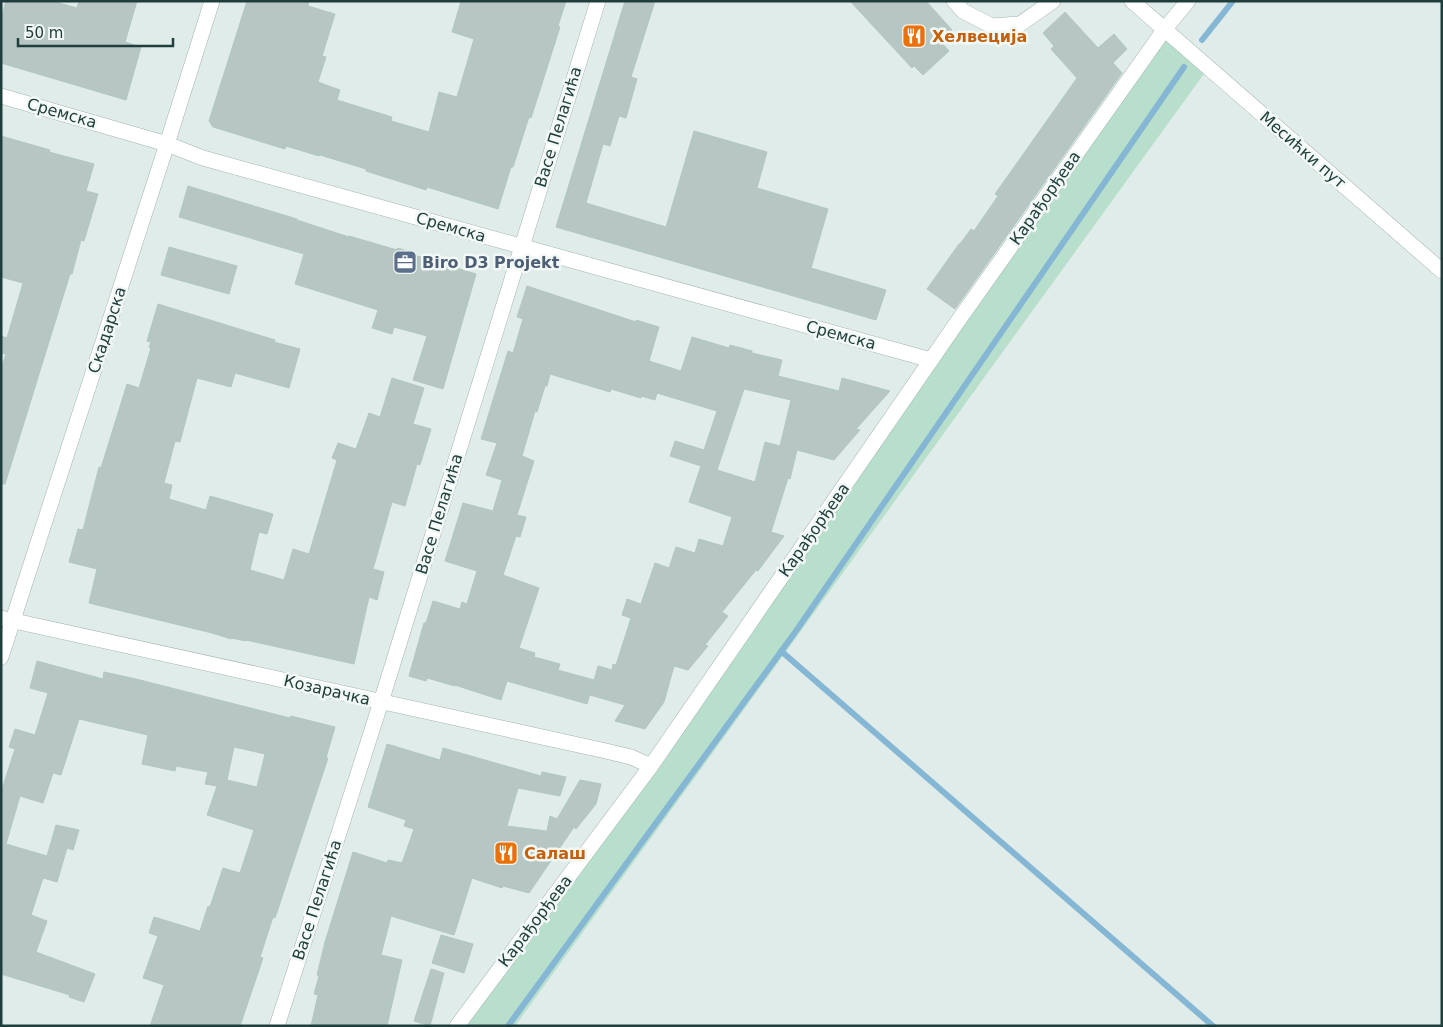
<svg xmlns="http://www.w3.org/2000/svg" width="1443" height="1027" viewBox="0 0 1443 1027" font-family="'DejaVu Sans',sans-serif">
  <style>
    .green { fill: #b8dfcb }
    .lines { fill: none; stroke-linecap: round; stroke-linejoin: round }
    .stream { stroke: #85b7d5; stroke-width: 6 }
    .building { fill: #b6c7c3; stroke: #b2c6c2; fill-rule: evenodd }
    .minor-casing { stroke: #a3b4b2; stroke-width: 16 }
    .minor { stroke: #fff; stroke-width: 15 }
    .labels { text-anchor: middle; dominant-baseline: central; stroke-width: 5; stroke-linejoin: round; paint-order: stroke }
    .food-label { font-size: 16px; font-weight: bold; fill: #c56008; stroke: #f1f8f6; text-anchor: start }
    .street-label { font-size: 16px; fill: #203e3c; stroke: #f1f8f6 }
    .service-label { font-size: 16px; font-weight: bold; fill: #4e5e75; stroke: #f1f8f6; text-anchor: start }
  </style>
  <rect width="100%" height="100%" fill="#e0ece9"/>
  <polygon class="green" points="1164,37 1206,71 515,1026 463,1026"/>
  <g class="lines">
    <g class="stream">
      <polyline points="1202,40 1233,1"/>
      <polyline points="781,651 1213,1026"/>
      <polyline points="508,1026 796,631 1184,67"/>
    </g>
  </g>
  <g class="building">
    <polygon points="6,1 52,1 77,8 79,1 137,1 125,42 141,47 126,100 1,63 1,18"/>
    <polygon points="247,1 309,1 308,6 335,14 322,56 326,57 318,82 340,90 337,100 392,117 391,121 429,132 439,92 457,97 474,39 452,32 461,1 566,1 558,26 560,27 531,118 529,117 513,167 511,167 498,209 427,187 426,190 366,171 366,169 320,155 319,156 286,146 285,149 213,127 209,121"/>
    <polygon points="625,1 655,1 631,77 637,79 626,118 619,116 610,146 603,144 586,203 666,227 694,131 767,152 757,188 828,209 811,268 886,290 876,320 556,227"/>
    <polygon points="850,1 926,1 952,30 940,41 949,51 923,75 914,66 912,68"/>
    <polygon points="1065,12 1098,48 1114,34 1127,49 1113,63 1122,73 955,309 927,289 959,244 960,244 971,229 974,231 998,196 995,194 1077,78 1051,49 1054,46 1043,33"/>
    <polygon points="1,136 50,150 49,152 94,164 86,191 98,194 84,241 81,240 72,274 70,274 5,484 1,484 1,369 6,354 1,353 1,336 7,338 23,283 1,277"/>
    <polygon points="188,186 297,219 297,220 349,237 349,236 397,250 397,248 415,253 414,255 476,274 443,389 413,380 427,336 394,327 392,334 372,328 378,310 295,284 304,254 179,217"/>
    <polygon points="169,247 237,266 229,294 161,275"/>
    <path d="M 527,286 L 636,322 L 636,320 L 659,327 L 649,361 L 681,371 L 692,337 L 729,348 L 730,345 L 752,351 L 752,353 L 782,360 L 778,376 L 839,391 L 842,378 L 890,391 L 856,429 L 860,430 L 834,460 L 797,450 L 790,479 L 788,478 L 771,532 L 784,536 L 758,571 L 756,570 L 722,612 L 728,616 L 705,645 L 708,646 L 688,670 L 674,666 L 664,702 L 645,729 L 615,721 L 625,705 L 590,695 L 598,666 L 612,670 L 613,664 L 616,665 L 631,618 L 622,615 L 627,599 L 641,604 L 655,563 L 669,568 L 676,547 L 695,553 L 699,539 L 723,546 L 732,517 L 689,502 L 701,466 L 670,456 L 675,441 L 704,450 L 717,411 L 657,393 L 655,400 L 641,396 L 641,398 L 611,389 L 610,392 L 550,374 L 547,386 L 545,386 L 537,412 L 535,411 L 522,456 L 534,461 L 517,515 L 526,517 L 520,537 L 516,536 L 503,575 L 539,588 L 519,648 L 535,653 L 534,657 L 560,664 L 558,670 L 594,680 L 587,704 L 507,681 L 501,700 L 455,685 L 455,686 L 427,678 L 426,681 L 409,676 L 424,623 L 426,623 L 433,601 L 460,609 L 462,602 L 467,604 L 477,571 L 445,561 L 463,503 L 493,511 L 502,480 L 486,475 L 497,443 L 481,439 L 508,351 L 513,353 L 523,319 L 517,317 ZM 744,389 L 791,400 L 780,446 L 765,442 L 755,482 L 717,470 Z"/>
    <polygon points="158,304 275,340 274,342 300,349 289,388 235,373 231,387 197,378 180,442 175,441 164,483 172,485 169,499 206,510 210,496 273,514 267,534 259,532 250,570 284,580 293,549 309,554 337,460 332,458 338,443 356,449 369,413 380,417 392,378 424,388 413,424 431,429 420,465 417,464 405,506 392,502 373,569 384,572 377,600 369,597 354,664 246,640 246,641 231,638 231,639 212,633 89,603 97,569 69,562 78,529 83,530 99,467 101,468 127,384 139,388 151,348 149,347 151,342 147,341"/>
    <path d="M 37,661 L 103,679 L 104,672 L 136,679 L 290,718 L 291,716 L 335,727 L 326,758 L 328,758 L 275,918 L 273,917 L 260,957 L 263,958 L 240,1026 L 150,1026 L 164,985 L 143,978 L 158,936 L 149,933 L 154,917 L 200,931 L 208,906 L 210,907 L 223,868 L 240,873 L 254,830 L 207,815 L 217,786 L 205,784 L 208,772 L 176,766 L 175,771 L 142,764 L 148,735 L 79,719 L 61,775 L 53,773 L 43,803 L 20,796 L 6,844 L 47,856 L 56,825 L 79,830 L 73,850 L 67,848 L 57,882 L 43,878 L 31,915 L 47,921 L 36,952 L 95,974 L 84,1002 L 69,997 L 70,995 L 1,974 L 1,792 L 15,749 L 9,747 L 15,729 L 35,735 L 48,693 L 30,688 ZM 234,747 L 265,754 L 257,787 L 227,780 Z"/>
    <polygon points="387,744 440,760 443,748 541,776 542,772 566,777 560,796 518,788 507,826 547,831 550,816 557,819 580,780 601,784 596,804 576,829 574,827 529,893 503,886 502,888 472,878 454,935 391,916 381,955 402,960 387,1026 311,1026 318,995 314,994 319,976 317,975 325,942 353,852 387,863 388,860 402,863 414,829 404,826 406,820 368,807"/>
    <polygon points="441,935 473,944 464,973 432,963"/>
    <polygon points="431,969 444,973 430,1026 414,1021"/>
  </g>
  <g class="lines">
    <g class="minor-casing">
      <g id="minor">
        <polyline points="954,1 963,11 992,26 1020,24 1053,1"/>
        <polyline points="1132,1 1442,271"/>
        <polyline points="1,96 167,144 203,158 931,360"/>
        <polyline points="1,618 606,751 631,757 651,766"/>
        <polyline points="1,657 167,144 212,1"/>
        <polyline points="277,1026 381,702 598,1"/>
        <polyline points="457,1026 651,766 958,321 1164,30 1188,1"/>
      </g>
    </g>
    <use href="#minor" class="minor"/>
  </g>
  <defs>
    <g id="restaurant-square" transform="scale(1.25)"><rect x="-9" y="-9" width="18" height="18" rx="4" fill="#e8710a" stroke="#f1f8f6"/><path d="M-5-6h1v4h1v-4h1v4h1v-4h1v5L-1.5 .5V6h-2V.5L-5-1ZM5-6V6H3V1.5H1.5Q1.5-4 5-6Z" fill="#fff"/></g>
    <g id="office-square" transform="scale(1.25)"><rect x="-9" y="-9" width="18" height="18" rx="4" fill="#5c6f8a" stroke="#f1f8f6"/><path d="M-6-3h4V-5.5h4V-3h4V5H-6ZM-1-4.5V-3h2v-1.5ZM-6 0V1H6V0Z" fill="#fff"/></g>
  </defs>
  <g fill-rule="evenodd">
    <use href="#restaurant-square" x="914" y="36"/>
    <use href="#office-square" x="405" y="262"/>
    <use href="#restaurant-square" x="506" y="853"/>
  </g>
  <g class="labels">
    <g class="food-label">
      <text x="932" y="36">Хелвеција</text>
      <text x="524" y="853">Салаш</text>
    </g>
    <g class="street-label">
      <text transform="translate(62 113) rotate(16)">Сремска</text>
      <text transform="translate(558 127) rotate(-73)">Васе Пелагића</text>
      <text transform="translate(1303 150) rotate(41)">Месићки пут</text>
      <text transform="translate(1045 198) rotate(-55)">Карађорђева</text>
      <text transform="translate(451 227) rotate(16)">Сремска</text>
      <text transform="translate(107 330) rotate(-72)">Скадарска</text>
      <text transform="translate(841 335) rotate(15)">Сремска</text>
      <text transform="translate(439 514) rotate(-73)">Васе Пелагића</text>
      <text transform="translate(814 530) rotate(-55)">Карађорђева</text>
      <text transform="translate(327 690) rotate(13)">Козарачка</text>
      <text transform="translate(317 900) rotate(-72)">Васе Пелагића</text>
      <text transform="translate(535 921) rotate(-53)">Карађорђева</text>
    </g>
    <g class="service-label">
      <text x="422" y="262">Biro D3 Projekt</text>
    </g>
  </g>
  <rect width="1443" height="1027" fill="none" stroke="#203e3c" stroke-width="5"/>
  <path d="M18 38v8h155v-8" fill="none" stroke="#203e3c" stroke-width="2.5"/>
  <text x="25" y="38" font-size="15" fill="#203e3c" stroke="#f1f8f6" stroke-width="4" paint-order="stroke">50 m</text>
</svg>
